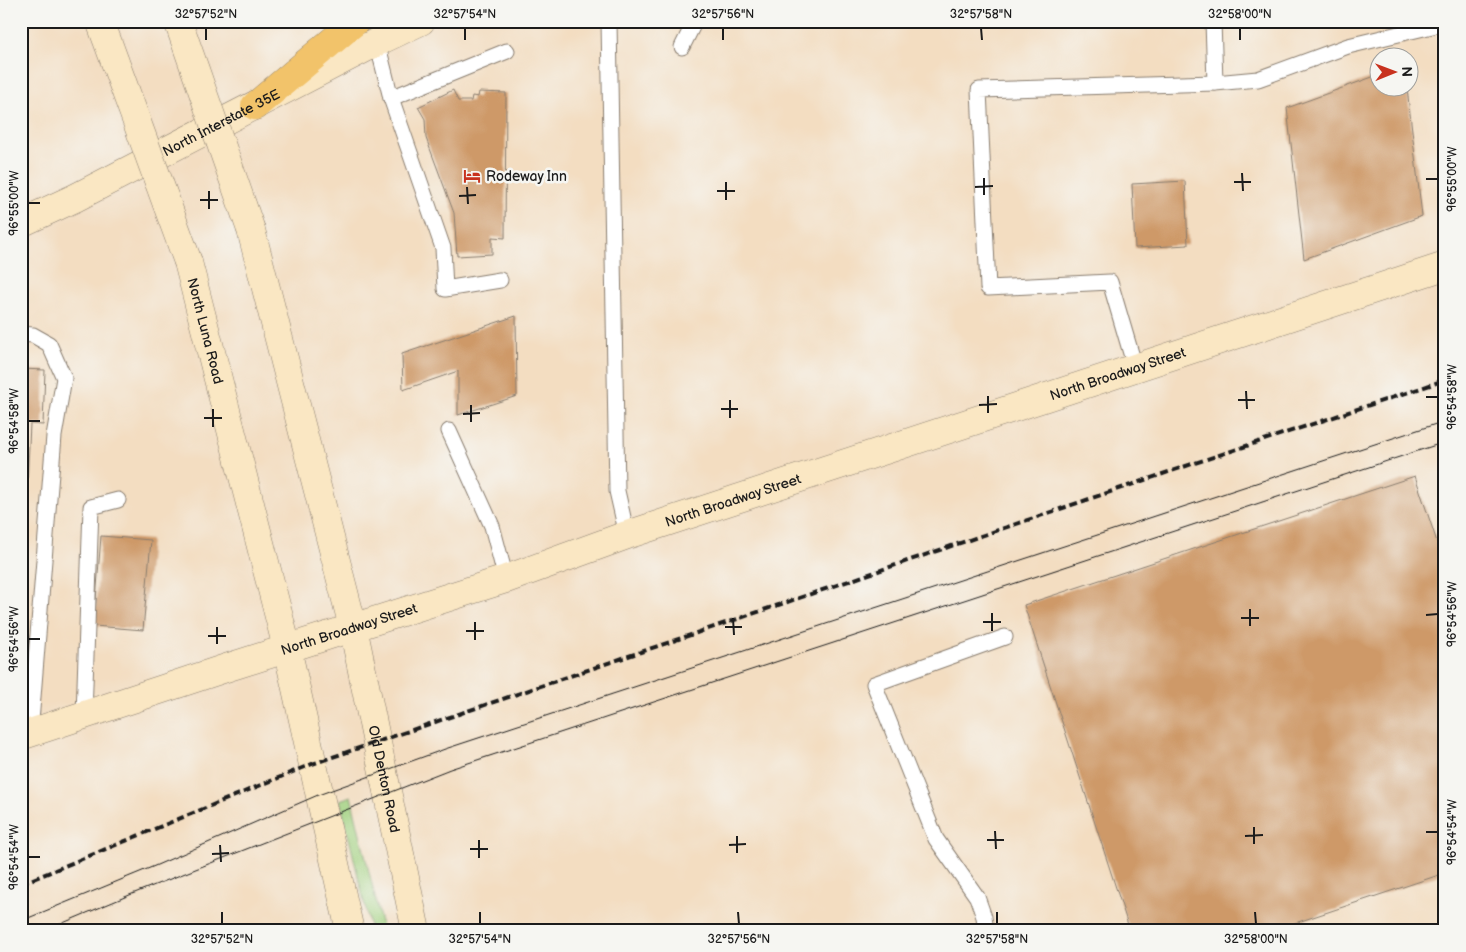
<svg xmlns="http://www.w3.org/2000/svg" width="1466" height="952" viewBox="0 0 1466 952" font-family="'Balsamiq Sans',sans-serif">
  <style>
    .green { fill: #a0d07e; stroke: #5e764d }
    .building { fill: #ce9968 }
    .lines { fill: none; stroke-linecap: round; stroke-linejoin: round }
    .lane-casing { stroke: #887c6e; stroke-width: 17 }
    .secondary-casing { stroke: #887c6e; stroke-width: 29 }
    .highway-casing { stroke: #887c6e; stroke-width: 29 }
    .lane { stroke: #fff; stroke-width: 15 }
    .secondary { stroke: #fae7c3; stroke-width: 28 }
    .highway { stroke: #f2c36a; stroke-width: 28 }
    .tram { stroke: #1c1c1c; stroke-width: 1 }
    .rail { stroke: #1c1c1c; stroke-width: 4; stroke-dasharray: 8 4; stroke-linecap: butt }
    .secondary-bridge-casing { stroke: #887c6e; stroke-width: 29; stroke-linecap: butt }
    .secondary-bridge { stroke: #fae7c3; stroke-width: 28 }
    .ticks { fill: none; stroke: #1c1c1c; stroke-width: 2 }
    .labels { text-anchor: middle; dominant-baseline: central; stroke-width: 5; stroke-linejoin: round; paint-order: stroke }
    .street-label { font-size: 14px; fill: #1c1c1c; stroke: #f6f6f2 }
    .poi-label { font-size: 14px; fill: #1c1c1c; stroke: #f6f6f2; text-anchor: start }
    .neatline { fill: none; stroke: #1c1c1c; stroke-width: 2 }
    .ticks-label { font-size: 12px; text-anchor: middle; fill: #1c1c1c }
  </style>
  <rect width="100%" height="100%" fill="#f6f6f2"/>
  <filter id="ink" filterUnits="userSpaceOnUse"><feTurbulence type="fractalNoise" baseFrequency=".02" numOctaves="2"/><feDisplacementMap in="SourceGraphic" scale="10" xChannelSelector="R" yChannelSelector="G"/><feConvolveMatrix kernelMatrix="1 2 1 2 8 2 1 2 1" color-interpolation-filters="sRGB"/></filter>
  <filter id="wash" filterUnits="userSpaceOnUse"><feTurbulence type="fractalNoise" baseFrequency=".0096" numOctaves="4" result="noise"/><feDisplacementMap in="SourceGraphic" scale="20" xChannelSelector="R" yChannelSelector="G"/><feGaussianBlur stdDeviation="1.12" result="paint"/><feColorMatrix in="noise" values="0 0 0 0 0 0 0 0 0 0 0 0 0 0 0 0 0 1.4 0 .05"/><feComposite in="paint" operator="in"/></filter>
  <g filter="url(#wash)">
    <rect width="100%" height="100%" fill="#f3ddc1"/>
    <polygon class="green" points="351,796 383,931 371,931 340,800"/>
    <g id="blocks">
      <g class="building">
        <polygon points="1378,75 1378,88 1407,88 1422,216 1304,259 1287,108"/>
        <polygon points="453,90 458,101 471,101 472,96 478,97 479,92 506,93 505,238 492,237 492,254 457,256 454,213 426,138 425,119 418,107"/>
        <polygon points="1185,181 1188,245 1135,248 1132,184"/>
        <polygon points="516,316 517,396 458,415 458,371 403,390 402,354"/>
        <polygon points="21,369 45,370 43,425 30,424 27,487 21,491"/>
        <polygon points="1415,476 1445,566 1445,873 1271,931 1130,931 1024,605"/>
        <polygon points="101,536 151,540 143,630 94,626"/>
        <polygon points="21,547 24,549 23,572 21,572"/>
      </g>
    </g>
  </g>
  <g filter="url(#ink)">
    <use href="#blocks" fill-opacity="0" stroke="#887c6e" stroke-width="1"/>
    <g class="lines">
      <g class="lane-casing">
        <g id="lane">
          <polyline points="609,21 617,491 627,535"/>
          <polyline points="1213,21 1215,83 1258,79 1348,46 1445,23"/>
          <polyline points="377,42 391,98 443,248 445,289 500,280"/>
          <polyline points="682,47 695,21"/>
          <polyline points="391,98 507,51"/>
          <polyline points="21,334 33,335 49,344 64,378 54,436 30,734"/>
          <polyline points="1135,367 1110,282 988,288 979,90 1215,83"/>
          <polyline points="449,431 492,526 506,579"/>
          <polyline points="84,715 91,507 118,500"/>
          <polyline points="986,931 984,917 977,897 936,839 874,684 1005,637"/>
        </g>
      </g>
      <g class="secondary-casing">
        <g id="secondary">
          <path id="s1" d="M 21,223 L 75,198 L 377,42 L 421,21"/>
          <path id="s2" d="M 251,230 L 353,627 L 416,931"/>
          <path id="s3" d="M 188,262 L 287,648 L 350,931"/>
          <path id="s4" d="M 21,736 L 229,667 L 506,579 L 627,535 L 1445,266"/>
        </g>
      </g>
      <g class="highway-casing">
        <polyline id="highway" points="255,106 356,21"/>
      </g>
      <use href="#lane" class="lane"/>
      <use href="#secondary" class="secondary"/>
      <use href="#highway" class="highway"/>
      <g class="tram">
        <polyline points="21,921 157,865 318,795 445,749 1445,421"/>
        <polyline points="44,931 132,894 450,769 1445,442"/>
      </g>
      <polyline class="rail" points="21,884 312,764 1192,464 1445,380"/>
      <g class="secondary-bridge-casing">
        <g id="secondary-bridge">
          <polyline points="100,21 188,262"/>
          <polyline points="178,21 251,230"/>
        </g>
      </g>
      <use href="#secondary-bridge" class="secondary-bridge"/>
    </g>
  </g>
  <path class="ticks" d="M 206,28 L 206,40M 465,28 L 465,40M 723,28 L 723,40M 981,28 L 982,40M 1240,28 L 1240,40M 1242,173 L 1243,191M 984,178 L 984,195M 1426,179 L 1438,179M 726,182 L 726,200M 1234,182 L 1251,182M 467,187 L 468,204M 975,187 L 993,186M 209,191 L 209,209M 717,191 L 735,191M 459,196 L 476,195M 200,200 L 218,200M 28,203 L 40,203M 1246,391 L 1247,409M 988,396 L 988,413M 1426,397 L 1438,397M 730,400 L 730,418M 1238,400 L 1255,400M 471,405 L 471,422M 979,405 L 997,404M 213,409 L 213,427M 721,409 L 738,409M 463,414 L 480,413M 204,418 L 222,418M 28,421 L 40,421M 1250,609 L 1250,626M 992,613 L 992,631M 1426,615 L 1438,614M 733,618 L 734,635M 1241,618 L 1259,618M 475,622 L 475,640M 983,622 L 1001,622M 217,627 L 217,644M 725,627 L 742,627M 466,631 L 484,631M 208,636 L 226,636M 28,639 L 40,639M 1254,827 L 1254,844M 995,831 L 996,849M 1426,832 L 1438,832M 737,836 L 737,853M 1245,836 L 1263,835M 479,840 L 479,858M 987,840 L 1004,840M 220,845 L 221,862M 729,845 L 746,844M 470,849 L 488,849M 212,854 L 229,853M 28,857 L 40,857M 222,912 L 222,924M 480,912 L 480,924M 738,912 L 739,924M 997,912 L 997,924M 1255,912 L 1256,924"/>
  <defs>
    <g id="hotel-bare" transform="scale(1.35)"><path d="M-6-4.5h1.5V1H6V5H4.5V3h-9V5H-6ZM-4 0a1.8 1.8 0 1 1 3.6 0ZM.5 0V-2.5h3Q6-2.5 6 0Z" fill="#c8321e" stroke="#f6f6f2" stroke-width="2.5" paint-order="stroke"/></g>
  </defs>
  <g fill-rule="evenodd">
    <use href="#hotel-bare" x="472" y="176"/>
  </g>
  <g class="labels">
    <g class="street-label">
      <text stroke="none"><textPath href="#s1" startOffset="224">North Interstate 35E</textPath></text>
      <text stroke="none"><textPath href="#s3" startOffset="71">North Luna Road</textPath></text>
      <text stroke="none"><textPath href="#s4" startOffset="1155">North Broadway Street</textPath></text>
      <text stroke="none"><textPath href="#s4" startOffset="750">North Broadway Street</textPath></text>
      <text stroke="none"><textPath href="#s4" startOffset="345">North Broadway Street</textPath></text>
      <text stroke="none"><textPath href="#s2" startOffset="565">Old Denton Road</textPath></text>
    </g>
    <g class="poi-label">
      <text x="486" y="176">Rodeway Inn</text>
    </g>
  </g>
  <rect width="1466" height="952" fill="none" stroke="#f6f6f2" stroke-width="55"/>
  <g transform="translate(1394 72) rotate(89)"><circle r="24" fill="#f6f6f2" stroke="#9f9f9c"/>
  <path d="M0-4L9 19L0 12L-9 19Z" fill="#c8321e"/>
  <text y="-8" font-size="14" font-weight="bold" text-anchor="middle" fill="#1c1c1c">N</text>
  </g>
  <rect x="28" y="28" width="1410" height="896" class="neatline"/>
  <g class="ticks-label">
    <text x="206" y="18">32°57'52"N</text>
    <text x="465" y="18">32°57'54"N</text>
    <text x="723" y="18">32°57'56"N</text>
    <text x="981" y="18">32°57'58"N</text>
    <text x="1240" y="18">32°58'00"N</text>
    <text transform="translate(1452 179) rotate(-90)" y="4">96°55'00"W</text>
    <text transform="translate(14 203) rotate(-90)" y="4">96°55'00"W</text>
    <text transform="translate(1452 397) rotate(-90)" y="4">96°54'58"W</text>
    <text transform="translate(14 421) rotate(-90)" y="4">96°54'58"W</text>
    <text transform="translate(1452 614) rotate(-90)" y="4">96°54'56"W</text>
    <text transform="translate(14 639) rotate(-90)" y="4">96°54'56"W</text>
    <text transform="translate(1452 832) rotate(-90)" y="4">96°54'54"W</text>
    <text transform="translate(14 857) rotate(-90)" y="4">96°54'54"W</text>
    <text x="222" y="943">32°57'52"N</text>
    <text x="480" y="943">32°57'54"N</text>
    <text x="739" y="943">32°57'56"N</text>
    <text x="997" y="943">32°57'58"N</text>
    <text x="1256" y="943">32°58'00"N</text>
  </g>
</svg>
